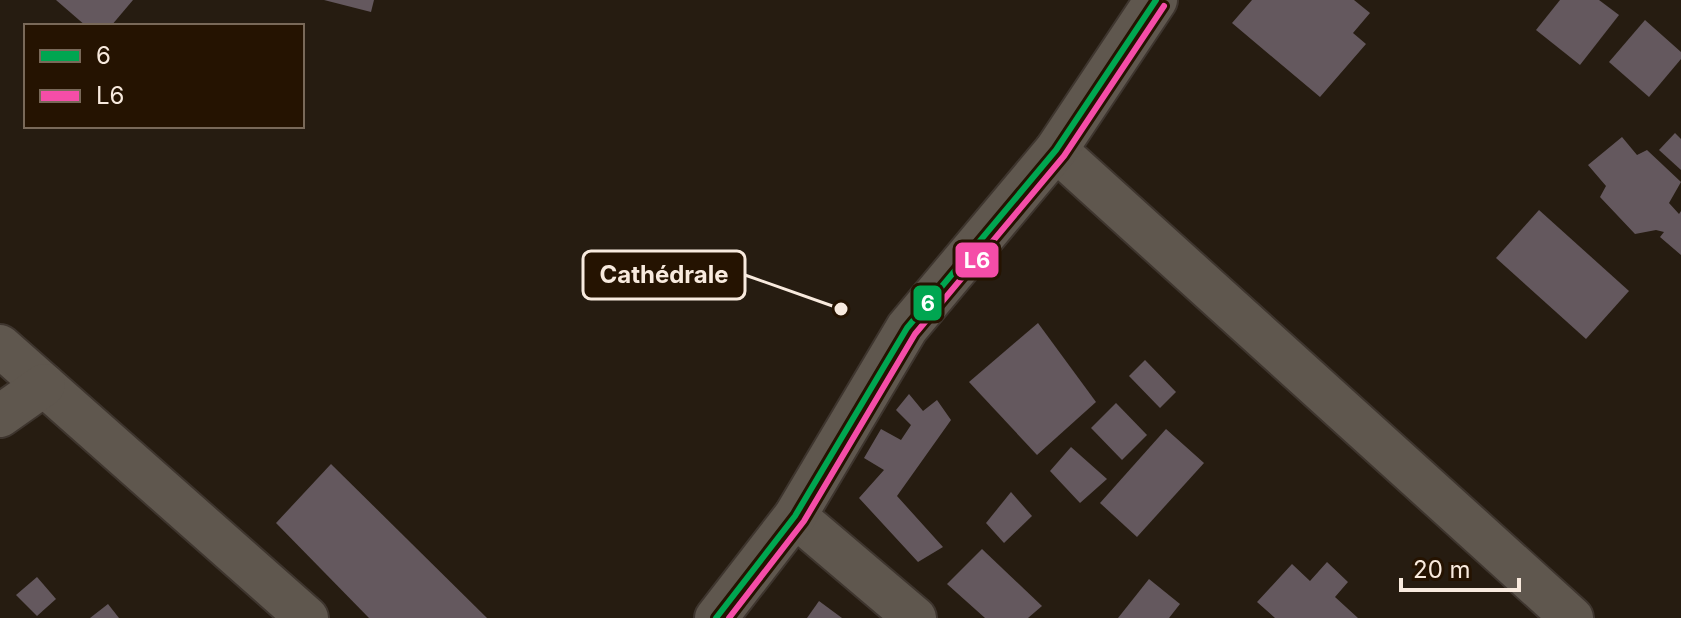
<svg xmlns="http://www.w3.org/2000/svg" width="1681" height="618" viewBox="0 0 1681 618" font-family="Inter,sans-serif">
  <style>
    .building { fill: #64585e }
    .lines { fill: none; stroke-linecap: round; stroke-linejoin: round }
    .minor-casing { stroke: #3e352e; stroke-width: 46 }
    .minor { stroke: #5f574e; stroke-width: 42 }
    .bus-1-casing { stroke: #251301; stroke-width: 12 }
    .bus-2-casing { stroke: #251301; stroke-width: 12 }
    .bus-1 { stroke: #00a651; stroke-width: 6 }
    .bus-2 { stroke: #f54da8; stroke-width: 6 }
    .leader { fill: none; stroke: #f8eade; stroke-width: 3 }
    .callout-dot { fill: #f8eade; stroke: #251301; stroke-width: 3 }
    .callout { fill: #251301; stroke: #f8eade; stroke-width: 3 }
    .callout-label { font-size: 24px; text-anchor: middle; font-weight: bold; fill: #f8eade }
    .line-badge { stroke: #251301; stroke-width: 3 }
    .badge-label { font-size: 22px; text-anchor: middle; font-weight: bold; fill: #fff }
  </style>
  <rect width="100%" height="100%" fill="#261c11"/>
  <g class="building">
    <polygon points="56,0 133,0 111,26 86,26"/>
    <polygon points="324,0 374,0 371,12"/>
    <polygon points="1252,0 1354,0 1370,13 1353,33 1366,44 1320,97 1232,23"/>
    <polygon points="1560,0 1599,0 1619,15 1580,65 1536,30"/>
    <polygon points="1645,20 1681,52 1681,59 1649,97 1609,62"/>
    <polygon points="1675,133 1681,139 1681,170 1659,150"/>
    <polygon points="1622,137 1637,155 1647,150 1681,182 1669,203 1679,214 1681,211 1681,255 1660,237 1664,232 1656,230 1635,234 1600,197 1606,186 1588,165"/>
    <polygon points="1539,210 1629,291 1586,339 1496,258"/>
    <polygon points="1038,323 1096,402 1037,455 969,382"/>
    <polygon points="1145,360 1176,392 1160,408 1129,376"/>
    <polygon points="909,394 923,411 937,400 951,420 897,496 943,547 918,562 859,498 884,470 864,458 881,429 901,440 911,425 896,410"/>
    <polygon points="1116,403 1147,435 1122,460 1091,428"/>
    <polygon points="1166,429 1204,463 1137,537 1100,503"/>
    <polygon points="1071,447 1107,479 1080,503 1050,471"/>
    <polygon points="331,464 487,618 369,618 276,523"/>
    <polygon points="1011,492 1032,516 1004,543 986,523"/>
    <polygon points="982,549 1042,606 1028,618 985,618 947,584"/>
    <polygon points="1327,562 1348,582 1335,597 1358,618 1275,618 1257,602 1292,564 1310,581"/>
    <polygon points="37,577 56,599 37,616 16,595"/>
    <polygon points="1149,579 1180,604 1169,618 1118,618"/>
    <polygon points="819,601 842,618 807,618"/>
    <polygon points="108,604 119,618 90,618"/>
  </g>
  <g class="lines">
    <g class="minor-casing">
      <g id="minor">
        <polyline points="1056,150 1572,618"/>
        <polyline points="0,346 307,618"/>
        <polyline points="0,416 44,385"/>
        <polyline points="795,516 915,618"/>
        <polyline points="716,618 795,516 907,328 1056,150 1156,0"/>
      </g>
    </g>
    <use href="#minor" class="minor"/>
    <g class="bus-1-casing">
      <polyline id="bus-1" points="716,618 795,516 907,328 1056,150 1156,0"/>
    </g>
    <g class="bus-2-casing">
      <polyline id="bus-2" points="729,618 804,521 915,334 1064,156 1164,6"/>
    </g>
    <use href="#bus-1" class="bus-1"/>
    <use href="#bus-2" class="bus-2"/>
  </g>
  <path class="leader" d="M841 309L745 275"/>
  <circle class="callout-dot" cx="841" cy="309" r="8"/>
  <rect class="callout" x="583" y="251" width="162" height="48" rx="8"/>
  <g class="callout-label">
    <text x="664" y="283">Cathédrale</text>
  </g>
  <g class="line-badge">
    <rect x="954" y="241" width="46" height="38" rx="8" fill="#f54da8"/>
    <rect x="912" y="284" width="31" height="38" rx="8" fill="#00a651"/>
  </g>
  <g class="badge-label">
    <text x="977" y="268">L6</text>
    <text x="928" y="311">6</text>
  </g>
  <rect x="24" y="24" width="280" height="104" fill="#251301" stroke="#796959" stroke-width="2"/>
  <rect x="40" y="50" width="40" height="12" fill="#00a651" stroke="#796959" stroke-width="2"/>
  <text x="96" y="64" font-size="24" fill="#f8eade">6</text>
  <rect x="40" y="90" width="40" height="12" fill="#f54da8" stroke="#796959" stroke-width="2"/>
  <text x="96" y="104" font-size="24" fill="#f8eade">L6</text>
  <path d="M1401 578v12h118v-12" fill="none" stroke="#f8eade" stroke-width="4"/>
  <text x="1413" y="578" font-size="24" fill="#f8eade" stroke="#251301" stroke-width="6" paint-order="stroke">20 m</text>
</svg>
